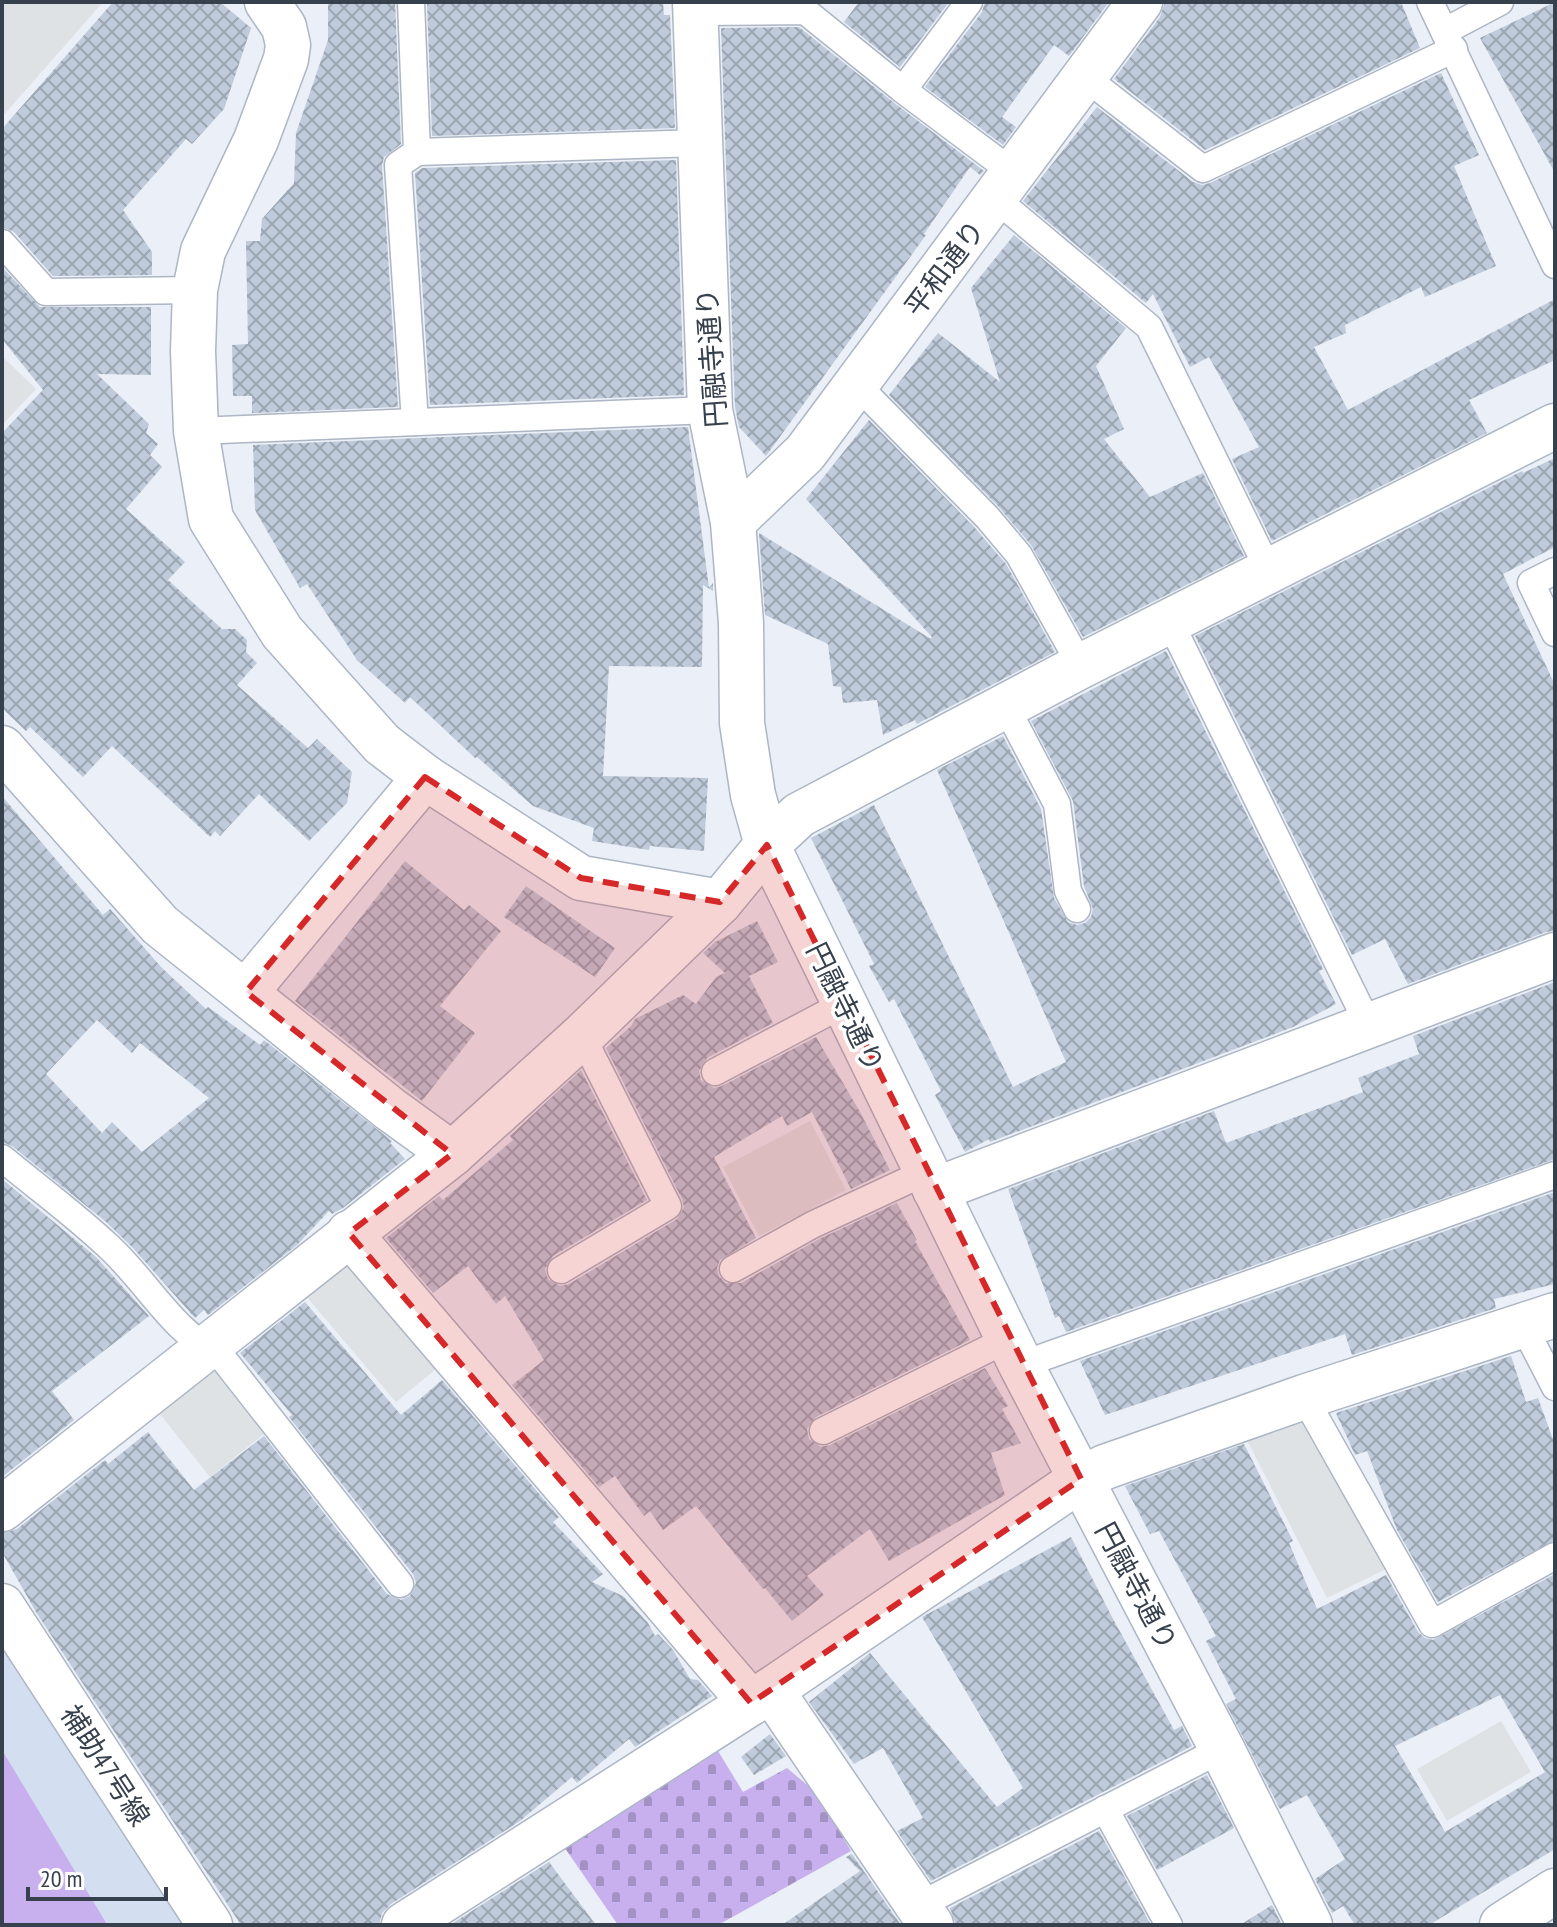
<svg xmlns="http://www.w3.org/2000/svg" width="1557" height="1927" viewBox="0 0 1557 1927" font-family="'PT Sans Narrow','Noto Sans JP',sans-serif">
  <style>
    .education { fill: #d4def1 }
    .cemetery { fill: url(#cemetery-stones) }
    .pitch { fill: #c8b0ef }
    .parking { fill: #dfe2e5 }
    .building { fill: url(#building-cross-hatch); fill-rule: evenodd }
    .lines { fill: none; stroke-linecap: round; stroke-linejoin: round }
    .service-casing { stroke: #acb6c4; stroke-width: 29 }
    .minor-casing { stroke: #acb6c4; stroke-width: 47 }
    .tertiary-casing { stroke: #acb6c4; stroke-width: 47 }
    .service { stroke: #fff; stroke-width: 26 }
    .minor { stroke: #fff; stroke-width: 44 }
    .tertiary { stroke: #fff; stroke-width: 44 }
    .marked { fill: #d62828; fill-opacity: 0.2; stroke: #d62828; stroke-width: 6; stroke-dasharray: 16 10; stroke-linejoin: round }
    .labels { text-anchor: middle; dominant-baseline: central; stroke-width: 7; stroke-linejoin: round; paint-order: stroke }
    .street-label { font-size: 28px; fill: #37414d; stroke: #fff }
  </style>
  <defs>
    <pattern id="cemetery-stones" width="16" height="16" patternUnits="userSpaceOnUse" patternTransform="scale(2)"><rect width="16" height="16" fill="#c8b0ef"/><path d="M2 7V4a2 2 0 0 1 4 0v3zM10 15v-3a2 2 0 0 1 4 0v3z" fill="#a391c4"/></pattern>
    <pattern id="building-cross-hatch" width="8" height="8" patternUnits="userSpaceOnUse" patternTransform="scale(2)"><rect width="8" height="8" fill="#bfcbda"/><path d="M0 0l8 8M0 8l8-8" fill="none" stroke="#9ca6b3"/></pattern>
  </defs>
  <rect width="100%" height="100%" fill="#ebeff7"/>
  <polygon class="education" points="2,1638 184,1925 2,1925"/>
  <polygon class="cemetery" points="715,1746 743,1792 787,1768 818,1794 851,1851 718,1925 618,1925 560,1841"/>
  <polygon class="pitch" points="2,1750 105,1921 108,1925 2,1925"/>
  <g class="parking">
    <polygon points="2,2 103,2 2,117"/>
    <polygon points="2,356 36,389 2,425"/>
    <polygon points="810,1121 846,1190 759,1236 723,1167"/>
    <polygon points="341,1266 360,1267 442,1364 396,1402 306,1296"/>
    <polygon points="210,1366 264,1434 210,1477 156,1409"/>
    <polygon points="1304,1419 1388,1568 1327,1598 1246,1438"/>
    <polygon points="1501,1721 1531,1772 1447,1821 1417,1769"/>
  </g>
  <g class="building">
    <polygon points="113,2 220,2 251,28 224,109 192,144 186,139 123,210 152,252 152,275 53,276 14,232 2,227 2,129"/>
    <polygon points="328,2 395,2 401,144 384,157 382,166 398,407 252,413 252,396 233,396 232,345 248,344 246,241 260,241 262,219 294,183 296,133 328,40"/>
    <polygon points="427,2 663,2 664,15 670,15 675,128 432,136"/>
    <polygon points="859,2 949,2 900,67 844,22"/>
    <polygon points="985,2 1109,2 1069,56 1054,45 1002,117 1016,127 1003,145 925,87 982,12"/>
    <polygon points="1165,2 1401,2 1420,48 1205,150 1114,79 1160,17"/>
    <polygon points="1555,2 1555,173 1480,38"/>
    <polygon points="799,27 893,102 984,171 980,175 970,167 924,234 926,235 766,456 739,427 735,407 721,28"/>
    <polygon points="1441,73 1479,155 1454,166 1496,266 1425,297 1421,287 1345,325 1346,333 1314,347 1348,410 1555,299 1555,360 1469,400 1487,433 1272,541 1232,459 1259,447 1209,357 1190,367 1153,294 1146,303 1023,201 1097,107 1193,182 1202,185 1210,183"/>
    <polygon points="676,160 684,395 430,405 415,173 422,168"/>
    <polygon points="1014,235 1126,328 1096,366 1124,429 1104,439 1150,497 1203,473 1244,556 1083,637 1031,545 998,506 889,395 938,333 1000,382 971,288"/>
    <polygon points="2,267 40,307 151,307 151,375 97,374 149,424 146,433 158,444 150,455 162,467 126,509 185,562 168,580 222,629 235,629 247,640 246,652 257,663 237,685 308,748 317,739 352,772 347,803 309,841 259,794 220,836 215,831 210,837 112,746 83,777 30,727 26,731 2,708 2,433 43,390 2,339"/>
    <polygon points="869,420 975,528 1006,564 1055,652 917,724 915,720 883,735 877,700 843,703 841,687 833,686 828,644 765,615 759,533 931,639 932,637 806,499"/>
    <polygon points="688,427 709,588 713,583 713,591 703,585 702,667 609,666 603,776 708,778 704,851 650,846 649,850 592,841 594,828 533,806 477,757 475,758 410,697 405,703 357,660 307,584 300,588 255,510 253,445"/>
    <polygon points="1555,458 1555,547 1503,574 1555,685 1555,931 1546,932 1408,984 1385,939 1352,955 1195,636 1522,471 1523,473"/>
    <polygon points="1166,651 1323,969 1319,971 1336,1004 1293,1027 990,1142 989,1139 965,1152 935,1095 941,1091 894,999 889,1002 869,966 874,964 811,838 874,805 1013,1087 1066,1062 937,770 1003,736 1041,809 1054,898 1068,922 1077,925 1085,923 1091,917 1093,909 1084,886 1073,801 1031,721"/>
    <path d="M 2,796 L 103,915 L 110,909 L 162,968 L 206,1009 L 208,1007 L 260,1045 L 264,1040 L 392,1141 L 390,1143 L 405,1159 L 343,1208 L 332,1214 L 329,1211 L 297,1245 L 208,1315 L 204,1310 L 195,1318 L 133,1248 L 105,1221 L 12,1146 L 2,1142 ZM 97,1020 L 132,1053 L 140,1043 L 209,1098 L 142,1152 L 112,1122 L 102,1133 L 46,1074 Z"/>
    <polygon points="405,861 464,910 469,905 501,931 440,1006 475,1033 422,1101 295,1001"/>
    <polygon points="526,886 615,948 595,977 504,917"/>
    <polygon points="757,921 778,962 749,976 773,1023 707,1058 699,1071 701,1080 714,1088 722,1086 816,1037 860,1112 890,1170 851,1189 812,1112 787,1126 782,1116 714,1157 756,1238 720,1260 717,1268 719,1276 726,1283 741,1283 819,1239 897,1203 917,1240 915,1241 970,1340 816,1417 807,1429 809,1439 821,1447 830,1445 985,1368 1008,1406 1002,1409 1021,1443 991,1453 1005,1495 889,1561 870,1529 807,1576 824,1595 792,1621 765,1588 763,1589 696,1506 663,1530 650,1511 644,1516 615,1476 599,1487 512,1385 544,1360 505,1296 496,1304 468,1266 433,1293 386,1238 439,1196 443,1200 513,1140 510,1136 581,1070 647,1200 553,1256 545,1269 548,1279 560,1286 569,1284 677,1219 684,1207 682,1199 606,1048 631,1026 635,1019 683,995 696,1004 716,977 725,973 703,953 715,942"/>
    <polygon points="1555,982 1555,1159 1066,1332 1059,1316 1055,1318 1008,1189 1214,1111 1226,1143 1363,1092 1358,1078 1419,1054 1413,1036"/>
    <polygon points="2,1179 96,1257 149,1316 52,1391 74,1420 2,1477"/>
    <polygon points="1555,1192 1555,1284 1494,1299 1496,1308 1352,1355 1345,1334 1105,1415 1080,1361"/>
    <polygon points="305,1302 401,1415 442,1380 559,1517 553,1522 603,1574 592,1582 623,1596 648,1623 655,1636 658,1634 673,1650 690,1679 698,1680 712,1696 635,1747 629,1739 577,1783 572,1777 520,1821 391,1904 382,1913 379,1925 241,1925 36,1612 2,1552 2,1533 17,1529 105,1460 108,1464 148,1432 194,1490 264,1436 387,1594 401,1600 410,1596 416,1583 413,1574 289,1417 292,1415 240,1353"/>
    <polygon points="1511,1356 1526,1402 1538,1398 1555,1445 1555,1540 1438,1602 1397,1530 1367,1451 1355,1455 1336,1413"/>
    <path d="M 1244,1444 L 1293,1541 L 1289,1543 L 1317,1609 L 1386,1575 L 1418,1632 L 1425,1638 L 1433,1640 L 1555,1574 L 1555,1849 L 1429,1925 L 1355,1925 L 1343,1906 L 1332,1913 L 1315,1879 L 1345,1859 L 1307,1795 L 1280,1809 L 1226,1704 L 1236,1699 L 1206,1641 L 1216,1636 L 1159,1531 L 1150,1534 L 1125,1486 ZM 1500,1695 L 1545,1772 L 1445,1832 L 1395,1746 Z"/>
    <polygon points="1071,1537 1112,1617 1174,1730 1182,1726 1192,1746 931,1881 897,1831 923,1818 883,1748 854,1764 809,1702 870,1653 997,1807 1023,1788 922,1617"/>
    <polygon points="770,1734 786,1756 754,1775 741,1757"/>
    <polygon points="1207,1775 1234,1828 1157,1870 1127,1816"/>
    <polygon points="1099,1831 1151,1925 956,1925 950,1908"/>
    <polygon points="852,1854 901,1925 782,1925 860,1871 846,1857"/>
    <polygon points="549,1862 596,1925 450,1925"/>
    <polygon points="1272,1905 1282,1925 1240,1925"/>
  </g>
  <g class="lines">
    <g class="service-casing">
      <g id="service">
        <polyline points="411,2 417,152 398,165 415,422"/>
        <polyline points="1430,2 1555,265"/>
        <polyline points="696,12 805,11 903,90 1015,174"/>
        <polyline points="1445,31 1500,2"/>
        <polyline points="1086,78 1203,169 1454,49"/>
        <polyline points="903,90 969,2"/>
        <polyline points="417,152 700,143"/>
        <polyline points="996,199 1149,327 1269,571"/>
        <polyline points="2,243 46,292 195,290"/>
        <polyline points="857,385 987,517 1019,555 1081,666"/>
        <polyline points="196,431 710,410"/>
        <polyline points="1555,571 1531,583 1555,633"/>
        <polyline points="1170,622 1369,1026"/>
        <polyline points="1006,707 1057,804 1068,891 1077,909"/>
        <polyline points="715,1072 844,1004"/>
        <path d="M 2,1158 C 37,1187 74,1214 107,1245 C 147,1281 172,1332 221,1356 L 400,1584"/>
        <polyline points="733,1269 812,1225 926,1172"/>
        <polyline points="561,1270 668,1206 582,1036"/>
        <polyline points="1523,1325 1555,1387"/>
        <polyline points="1021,1365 1555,1175"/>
        <polyline points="1304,1397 1432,1624 1555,1556"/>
        <polyline points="823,1431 1008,1339"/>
        <polyline points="1105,1809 1169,1925"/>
        <polyline points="918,1906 1222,1749"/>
      </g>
    </g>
    <g class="minor-casing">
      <g id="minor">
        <polyline points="733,522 805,453 1140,2"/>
        <polyline points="2,748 160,925 390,1109 452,1154"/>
        <polyline points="246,992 425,777"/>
        <polyline points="935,1190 1555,955"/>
        <polyline points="349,1233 751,1703"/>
        <polyline points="2,1509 452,1154 582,1036 720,902 767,845 799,815 1081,666 1555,426"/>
        <polyline points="2,1606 210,1925"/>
        <polyline points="771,1690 931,1925"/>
        <polyline points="404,1925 771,1690 1081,1479 1105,1467 1304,1397 1555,1315"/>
        <polyline points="1502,1925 1555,1891"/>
      </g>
    </g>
    <g class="tertiary-casing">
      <g id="tertiary">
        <polyline points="267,2 284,27 288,45 286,59 256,140 203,251 195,290 193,351 196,431 211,519 282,632 382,744 425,777 581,878 720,902"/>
        <polyline points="695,2 710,410 733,522 741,623 742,723 753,795 767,845 1021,1365 1222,1749 1310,1925"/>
      </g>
    </g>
    <use href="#service" class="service"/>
    <use href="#minor" class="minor"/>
    <use href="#tertiary" class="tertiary"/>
  </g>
  <path class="marked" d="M 425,777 L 581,878 L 720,902 L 767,845 L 1081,1479 L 751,1703 L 349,1233 L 452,1154 L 246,992 Z"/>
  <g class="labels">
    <g class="street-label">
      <text transform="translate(944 268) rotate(-53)">平和通り</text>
      <text transform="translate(711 358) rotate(-94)">円融寺通り</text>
      <text transform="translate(846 1007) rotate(64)">円融寺通り</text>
      <text transform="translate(1137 1586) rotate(62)">円融寺通り</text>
      <text transform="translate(106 1765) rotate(57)">補助47号線</text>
    </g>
  </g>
  <rect width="1557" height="1927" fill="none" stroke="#37414d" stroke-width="8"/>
  <path d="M28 1887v12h138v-12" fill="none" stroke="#37414d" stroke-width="4"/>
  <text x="40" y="1887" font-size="24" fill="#37414d" stroke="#ffffff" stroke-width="6" paint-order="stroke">20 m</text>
</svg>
